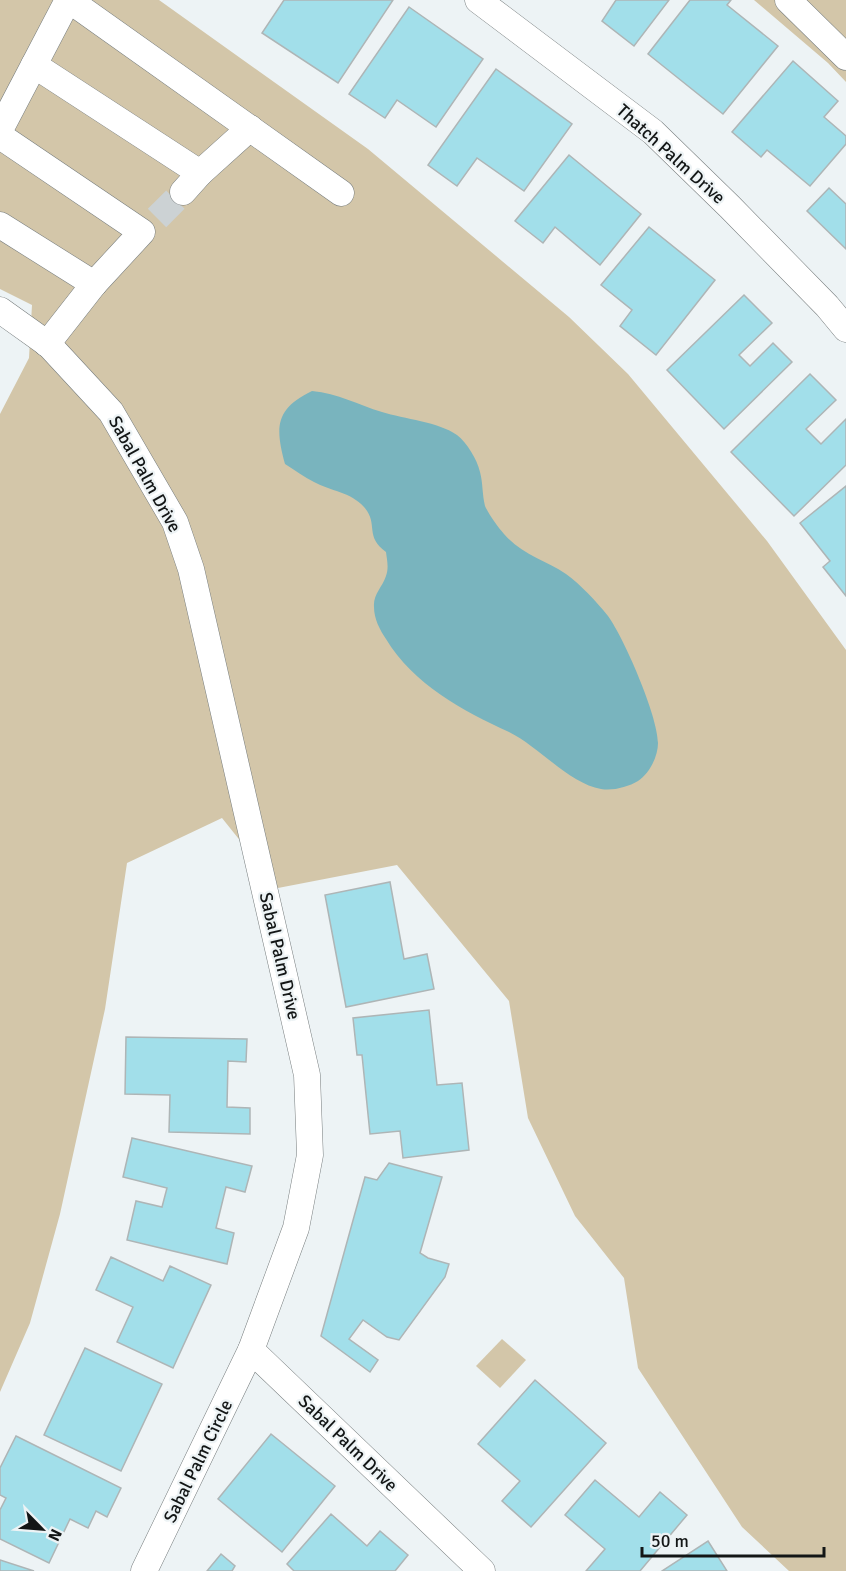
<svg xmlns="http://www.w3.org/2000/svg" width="846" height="1571" viewBox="0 0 846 1571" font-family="Signika,sans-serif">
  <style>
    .green { fill: #d3c6a9 }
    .water { fill: #79b4be }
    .building { fill: #a2dfea; stroke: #aeb5b6; stroke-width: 1.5 }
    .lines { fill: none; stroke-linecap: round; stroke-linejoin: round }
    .minor-tunnel { stroke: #ccd2d4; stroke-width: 26; stroke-dasharray: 26 13; stroke-linecap: butt }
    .minor-casing { stroke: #777d7e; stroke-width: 27 }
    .minor { stroke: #fff; stroke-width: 26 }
    .labels { text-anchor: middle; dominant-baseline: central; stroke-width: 4.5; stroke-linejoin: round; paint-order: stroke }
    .street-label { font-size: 18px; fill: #131616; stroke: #edf3f5 }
  </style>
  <rect width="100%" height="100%" fill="#edf3f5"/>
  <g class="green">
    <polygon points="0,0 159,0 368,149 569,317 628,374 767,541 846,650 846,1571 789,1571 742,1527 638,1368 624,1278 575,1216 528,1118 509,1001 397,865 278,888 222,818 127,863 105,1009 60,1214 30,1323 0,1392 0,414 29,358 32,305 0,289"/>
    <polygon points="754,0 846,0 846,82 828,63"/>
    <polygon points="502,1339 526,1360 500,1388 476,1366"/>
  </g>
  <path class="water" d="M 312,391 C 338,393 358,405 382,412 C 404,419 439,422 457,435 C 467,443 477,459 480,472 C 483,483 482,494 485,506 C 489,515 498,527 504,534 C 522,555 545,560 566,574 C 581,585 596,601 608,616 C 624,638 658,716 658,743 C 658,756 650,773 638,781 C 628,787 613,791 601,789 C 570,784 538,746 509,732 C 463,711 413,684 386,639 C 380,630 374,619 374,607 C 373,594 382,588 386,576 C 389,568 387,560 386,552 C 364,536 379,524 364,507 C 351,492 330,491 314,482 C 304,477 295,470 285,464 C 275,427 275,409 312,391 Z"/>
  <g class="building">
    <polygon points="284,0 393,0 338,83 262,33"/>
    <polygon points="616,0 669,0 634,46 602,21"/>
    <polygon points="690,0 731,0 727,5 778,46 723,114 648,54"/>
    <polygon points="409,7 483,59 436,127 397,100 385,118 349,94"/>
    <polygon points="793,61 838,101 824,117 846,136 846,144 810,186 767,150 761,157 732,132"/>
    <polygon points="496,69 572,124 524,191 477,158 457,186 428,165"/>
    <polygon points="569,155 641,214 600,265 555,227 543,243 515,221"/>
    <polygon points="829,188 846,204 846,249 807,211"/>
    <polygon points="649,227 715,280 656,355 620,326 632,310 601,285"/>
    <polygon points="744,295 772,323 739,355 750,366 773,343 792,362 724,429 667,370"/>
    <polygon points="810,374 836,400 806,429 821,444 846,419 846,465 794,516 731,452"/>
    <polygon points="846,486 846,596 823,567 830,561 800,523"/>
    <polygon points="390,882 404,959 427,954 434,989 346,1007 325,895"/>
    <polygon points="429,1010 437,1085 462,1083 469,1150 403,1158 400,1131 370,1134 362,1055 357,1055 353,1018"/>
    <polygon points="126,1037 247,1039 246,1062 228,1061 227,1107 250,1108 250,1134 169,1132 170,1095 125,1094"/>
    <polygon points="132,1138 252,1166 245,1192 226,1187 216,1228 234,1233 227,1264 127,1240 136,1201 162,1207 167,1188 123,1177"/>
    <polygon points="389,1163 442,1177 420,1253 428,1258 449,1264 445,1277 399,1340 387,1337 363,1320 349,1339 378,1360 370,1372 321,1336 365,1177 377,1180"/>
    <polygon points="111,1257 163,1281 170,1266 211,1285 173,1368 117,1342 133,1307 96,1290"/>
    <polygon points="85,1348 162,1384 121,1471 44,1435"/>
    <polygon points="535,1380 606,1443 531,1527 502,1501 520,1481 478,1444"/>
    <polygon points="271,1434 335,1486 282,1552 218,1499"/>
    <polygon points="16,1436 121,1488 107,1517 96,1511 88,1528 70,1519 49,1563 0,1539 0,1510 6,1498 0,1495 0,1468"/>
    <polygon points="595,1480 639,1517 660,1492 687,1515 640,1571 586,1571 605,1549 565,1515"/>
    <polygon points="331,1514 367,1546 380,1531 408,1555 395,1571 294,1571 287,1564"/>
    <polygon points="708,1541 727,1571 662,1571"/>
    <polygon points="221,1554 235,1566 232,1571 207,1571"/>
    <polygon points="0,1560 34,1571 0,1571"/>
  </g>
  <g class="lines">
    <polyline class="minor-tunnel" points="157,218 183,192"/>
    <g class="minor-casing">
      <g id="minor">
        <polyline points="69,0 341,193"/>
        <polyline points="478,0 653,132 730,207 827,306 846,329"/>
        <polyline points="788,0 846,57"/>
        <polyline points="34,65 200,173 250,128"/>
        <polyline points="0,130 68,0"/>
        <polyline points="0,136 142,232 94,284 47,344"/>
        <polyline points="183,192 200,173"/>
        <polyline points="0,225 94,284"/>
        <polyline points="0,310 49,345 111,412 175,522 191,569 307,1075 310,1155 296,1228 251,1350 144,1571"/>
        <polyline points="251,1350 482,1571"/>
      </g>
    </g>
    <use href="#minor" class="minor"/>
  </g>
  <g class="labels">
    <g class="street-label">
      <text transform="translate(671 154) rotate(42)">Thatch Palm Drive</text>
      <text transform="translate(145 474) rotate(61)">Sabal Palm Drive</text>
      <text transform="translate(280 956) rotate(77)">Sabal Palm Drive</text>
      <text transform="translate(348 1443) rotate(44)">Sabal Palm Drive</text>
      <text transform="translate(198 1461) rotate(-64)">Sabal Palm Circle</text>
    </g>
  </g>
  <g transform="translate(42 1529) rotate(115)" stroke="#edf3f5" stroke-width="4.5" paint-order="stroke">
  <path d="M0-4.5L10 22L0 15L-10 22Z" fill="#131616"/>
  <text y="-9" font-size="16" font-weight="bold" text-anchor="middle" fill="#131616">N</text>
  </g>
  <path d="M642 1547v9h182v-9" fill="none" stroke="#131616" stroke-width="3"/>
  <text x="651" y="1547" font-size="18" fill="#131616" stroke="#edf3f5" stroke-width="4.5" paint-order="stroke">50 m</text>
</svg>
